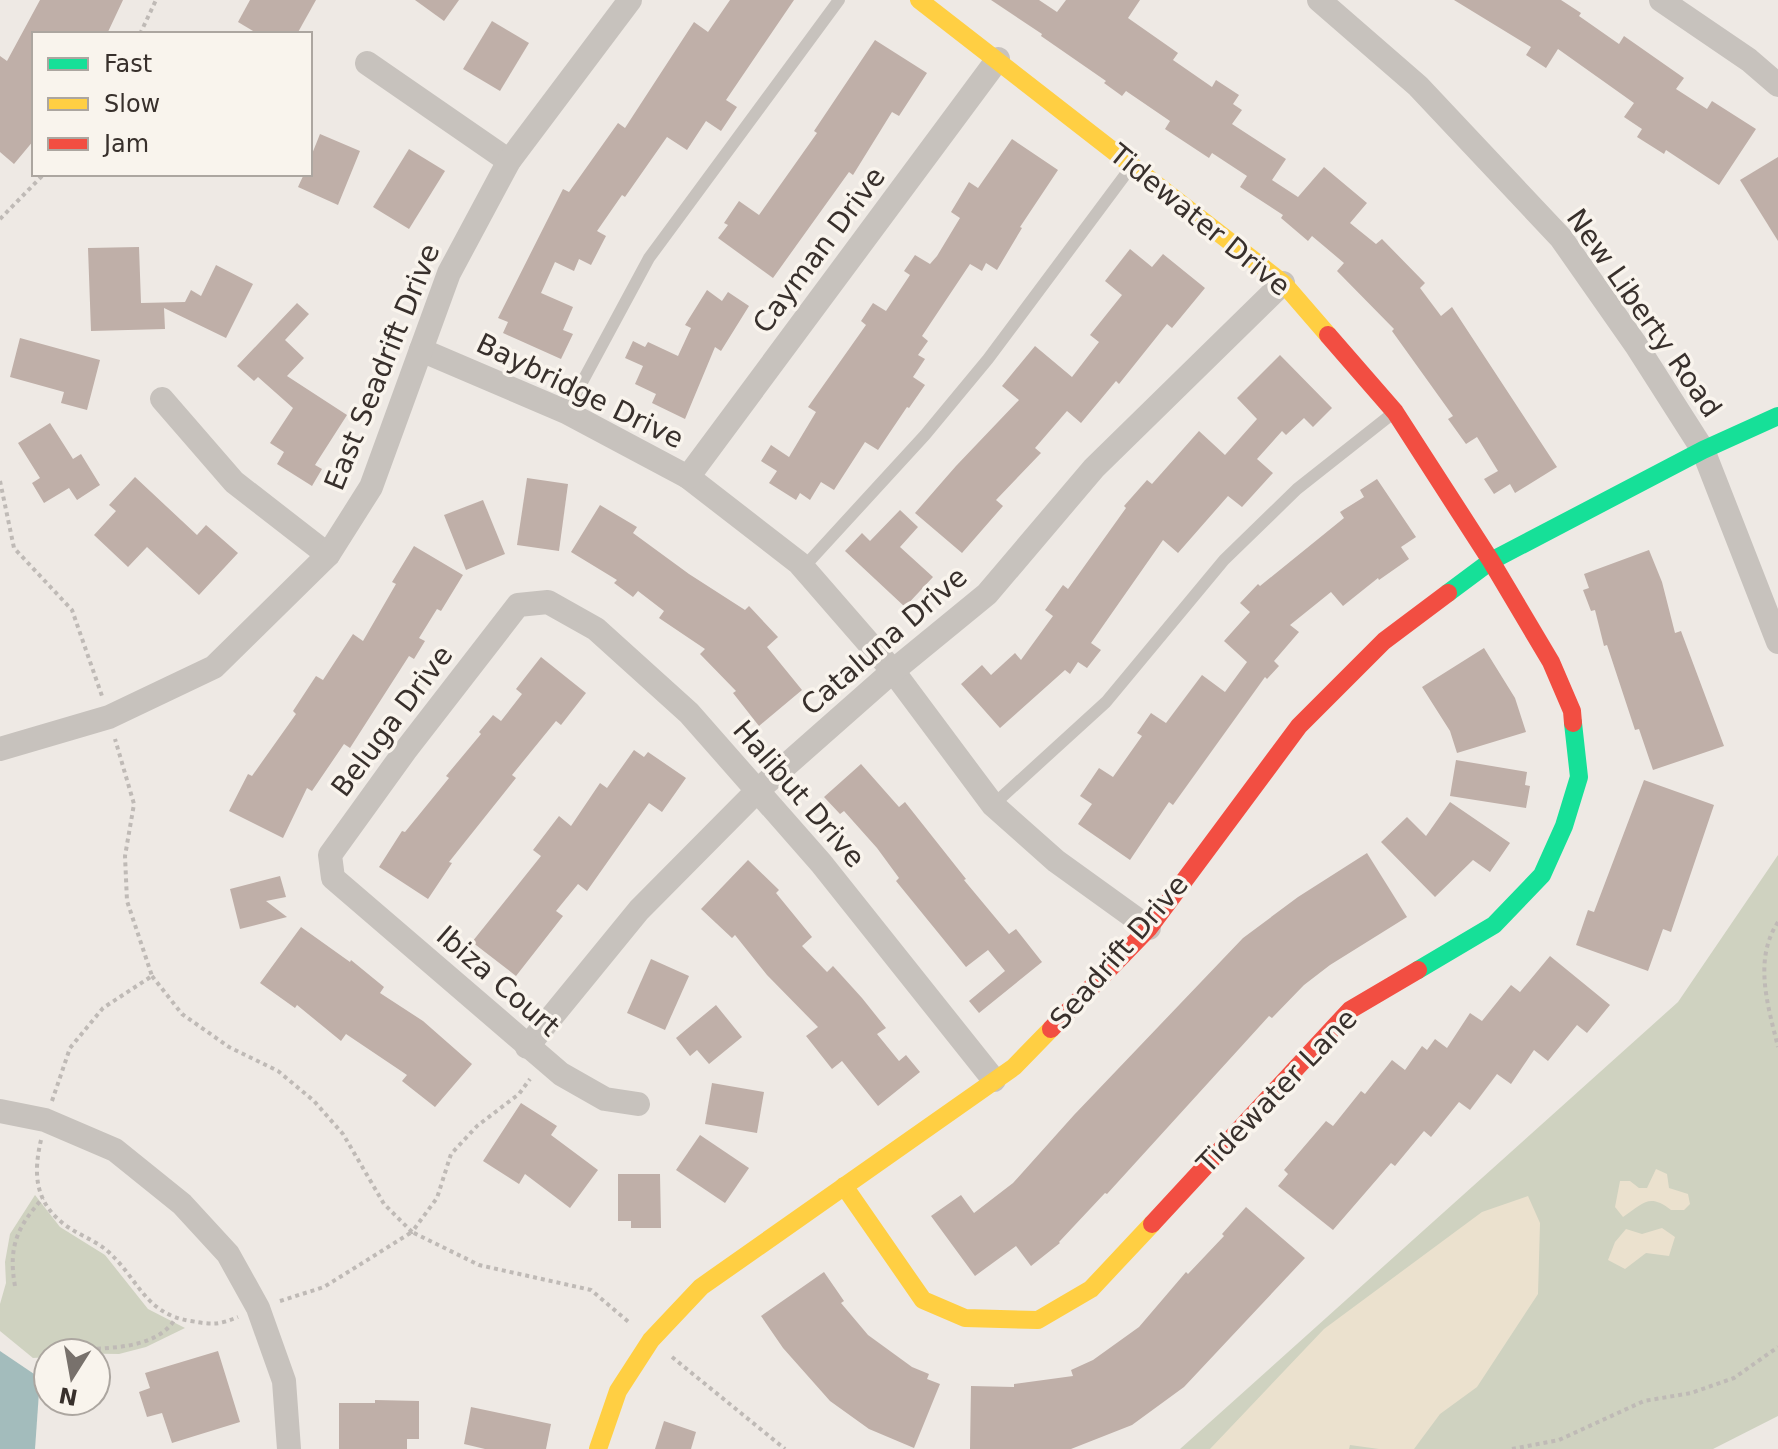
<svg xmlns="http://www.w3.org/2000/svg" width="1778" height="1449" viewBox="0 0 1778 1449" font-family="'DejaVu Sans',sans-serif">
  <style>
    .green { fill: #cfd2c0 }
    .sand { fill: #ebe1ce }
    .water { fill: #a3bcbc }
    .building { fill: #bfafa8 }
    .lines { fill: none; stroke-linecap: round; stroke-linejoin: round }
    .path { stroke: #bfbab6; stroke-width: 4; stroke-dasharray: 4 4; stroke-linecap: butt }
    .lane { stroke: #c7c2bd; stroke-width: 12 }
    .street { stroke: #c7c2bd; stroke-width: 24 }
    .fast { stroke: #16e098; stroke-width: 18 }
    .slow { stroke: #ffcf43; stroke-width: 18 }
    .jam { stroke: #f24e42; stroke-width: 18 }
    .labels { text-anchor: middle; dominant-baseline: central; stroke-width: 7; stroke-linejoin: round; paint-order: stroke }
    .street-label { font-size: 28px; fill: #38302c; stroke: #f9f4ed }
  </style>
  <rect width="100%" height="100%" fill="#eee9e4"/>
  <g class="green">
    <polygon points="1778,855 1778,1416 1713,1449 1180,1449 1678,1002"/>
    <polygon points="35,1195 60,1227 105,1255 148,1309 185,1328 146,1347 119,1354 48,1353 48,1357 33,1358 0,1331 0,1304 6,1283 5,1262 10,1234"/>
  </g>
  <g class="sand">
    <path d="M 1656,1169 L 1667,1174 L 1669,1188 L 1688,1194 L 1690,1204 L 1684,1210 L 1671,1210 C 1649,1193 1644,1203 1623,1217 L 1615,1207 L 1620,1181 L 1630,1181 L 1639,1188 L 1647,1188 Z"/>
    <polygon points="1528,1196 1540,1223 1538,1294 1477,1387 1440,1414 1414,1449 1379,1449 1350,1445 1349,1449 1210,1449 1324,1329 1482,1212"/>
    <polygon points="1662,1228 1675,1237 1669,1256 1646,1253 1625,1269 1608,1260 1615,1242 1626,1229 1642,1234"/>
  </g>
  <polygon class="water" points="0,1351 40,1378 35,1449 0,1449"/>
  <g class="building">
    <polygon points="40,0 123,0 107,34 34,34 34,140 14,164 0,152 0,56 7,61"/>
    <polygon points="250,0 316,0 297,34 258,34 238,22"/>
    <polygon points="415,0 459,0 444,21"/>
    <polygon points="730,0 794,0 726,100 737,107 721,131 706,121 687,150 667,137 625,197 622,195 597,231 606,236 591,265 579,259 574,271 555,262 541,293 573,307 563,330 573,334 561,359 503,333 508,322 498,318 563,189 569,192 618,123 625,128 694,22 708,32"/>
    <polygon points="991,0 1039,0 1057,12 1066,0 1140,0 1128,18 1178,53 1173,60 1212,87 1216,80 1239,95 1233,104 1242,110 1232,124 1286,159 1272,180 1298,197 1324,167 1367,203 1350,223 1376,244 1382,239 1425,283 1420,288 1441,316 1452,307 1557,467 1515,493 1510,484 1494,494 1484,479 1498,471 1477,437 1466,444 1448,419 1453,416 1392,331 1394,329 1337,271 1344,263 1312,236 1308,241 1281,218 1283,215 1240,187 1247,176 1212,153 1209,158 1165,129 1170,121 1126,91 1122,96 1104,83 1106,81 1041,36 1042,34"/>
    <polygon points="1454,0 1561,0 1581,13 1579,16 1619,44 1624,36 1684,78 1676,89 1707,109 1712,101 1756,129 1719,185 1666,150 1664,154 1637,137 1642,129 1624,117 1634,103 1558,49 1546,68 1526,55 1531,47"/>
    <polygon points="492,21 529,43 500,91 463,69"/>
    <polygon points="875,40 927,73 899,116 892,112 853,175 849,172 773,278 718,238 728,225 724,223 739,201 759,215 817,133 814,131"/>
    <polygon points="320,134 360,151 338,205 298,187 304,174 310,174 310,159"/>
    <polygon points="1012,139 1058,170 1020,227 1022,228 997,270 986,263 982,271 970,264 922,336 928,341 918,355 925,359 913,377 925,385 909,408 907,407 878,450 865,442 834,490 821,482 810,500 800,493 796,500 769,483 777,471 761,461 771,445 789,457 816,412 808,407 866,325 861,321 873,303 886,311 910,275 904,271 915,255 930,264 937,256 960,218 951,212 969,182 978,188"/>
    <polygon points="409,149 445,171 409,229 373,207"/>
    <polygon points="1778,157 1778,241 1740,180"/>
    <polygon points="139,247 141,303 185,302 191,290 201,296 216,265 253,284 226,338 164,308 165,329 91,331 88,248"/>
    <polygon points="1130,249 1152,267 1163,254 1205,288 1172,328 1167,324 1119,384 1116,381 1081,423 1067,411 1035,448 1041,453 996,500 1003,506 962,553 915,513 956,466 1019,400 1002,386 1035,346 1072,377 1099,342 1090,335 1122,295 1105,281"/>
    <polygon points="707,290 722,301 728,292 749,306 721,351 715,347 685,419 652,403 656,394 635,384 643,366 625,358 633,341 645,347 648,342 678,356 691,328 685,325"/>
    <polygon points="297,303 309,314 285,340 304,358 287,376 347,415 315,465 322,469 312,486 277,464 284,452 270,443 293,408 258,377 254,381 237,366"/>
    <polygon points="20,338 100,360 87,410 61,403 64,392 10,377"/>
    <polygon points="1280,355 1332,408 1313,427 1304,418 1286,435 1282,431 1257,459 1273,473 1242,507 1228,496 1178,553 1163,540 1091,643 1101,650 1087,668 1078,662 1070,674 1065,670 1000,728 961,684 982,665 991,675 1015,653 1021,660 1053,616 1045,610 1063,585 1068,589 1126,508 1124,506 1147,480 1152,484 1199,431 1225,455 1257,419 1237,398"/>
    <polygon points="50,423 73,459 81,454 100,485 77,500 69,488 44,503 32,483 40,478 18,443"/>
    <polygon points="135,477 197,535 206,525 238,553 199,595 147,547 128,567 94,535 116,511 109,505"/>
    <polygon points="527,478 568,484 559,551 517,545"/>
    <polygon points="1377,479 1416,537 1401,547 1409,559 1379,580 1378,578 1343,606 1331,592 1290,625 1299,632 1274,661 1279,666 1267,679 1265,677 1173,805 1169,802 1130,860 1078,824 1092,804 1080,796 1099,768 1113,777 1142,736 1137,733 1151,713 1166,723 1202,675 1225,692 1247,662 1224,641 1250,612 1240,603 1258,584 1260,586 1344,518 1340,512 1364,497 1360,490"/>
    <polygon points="483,500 505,554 466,570 444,515"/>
    <polygon points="600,505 637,527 633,533 689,574 745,610 749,606 778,637 767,647 802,690 759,726 733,693 736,691 700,654 705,649 659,618 664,611 638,591 633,597 614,583 617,580 571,552"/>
    <polygon points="900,510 918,527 900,547 933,577 905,607 845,551 862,533 870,541"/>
    <polygon points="414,546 463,575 441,611 437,609 419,638 425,641 414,659 409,656 350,748 344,744 312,791 307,788 283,838 229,811 248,774 252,776 296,714 293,711 316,676 323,680 353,634 363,641 396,584 392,582"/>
    <polygon points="1649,550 1662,582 1675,633 1681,631 1724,746 1653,770 1639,729 1635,730 1607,645 1604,646 1595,610 1591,611 1583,590 1589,588 1584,574"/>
    <polygon points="1484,648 1515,698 1526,732 1457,753 1450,731 1422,687"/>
    <polygon points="541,657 586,693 561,725 556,721 512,775 516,778 449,862 452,863 428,899 379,867 402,831 405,832 449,778 446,776 481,734 479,732 493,715 501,721 522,694 516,689"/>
    <polygon points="634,750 644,757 648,752 686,778 662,812 649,803 587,891 578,884 556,911 563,916 516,976 472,942 541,856 533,850 559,816 571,826 600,783 607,788"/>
    <polygon points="1456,760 1527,772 1525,785 1530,786 1526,808 1450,796"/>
    <polygon points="861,764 899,807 905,802 966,879 964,880 1009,934 1016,929 1042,962 979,1013 969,1001 1005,971 988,950 966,967 896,881 899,878 877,848 844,811 840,814 824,797"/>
    <polygon points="1644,780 1714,805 1671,932 1663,929 1648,971 1576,945 1588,910 1594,912"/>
    <polygon points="1450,802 1510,843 1490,872 1473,860 1435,897 1381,842 1407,817 1426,836"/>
    <polygon points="1367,853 1407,917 1330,965 1304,985 1272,1018 1269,1016 1107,1194 1105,1193 1059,1242 1060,1243 1031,1266 1016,1246 975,1276 931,1216 961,1195 974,1213 1013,1183 1074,1115 1243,938 1298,897"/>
    <polygon points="748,860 779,890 776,893 812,937 802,946 827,972 833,966 862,998 886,1028 877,1034 899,1061 906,1055 920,1072 878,1106 842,1061 832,1069 806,1036 818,1027 767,975 735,935 732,938 701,909"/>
    <polygon points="280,876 286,897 266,901 287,917 240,929 230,889"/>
    <polygon points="301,927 350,962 351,960 384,987 380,993 423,1021 472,1064 435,1107 402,1081 407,1075 346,1034 341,1041 297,1005 295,1008 260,983"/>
    <polygon points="1550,956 1610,1005 1587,1033 1577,1025 1548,1061 1534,1050 1511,1084 1497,1074 1470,1110 1459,1102 1431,1137 1424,1131 1395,1166 1391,1163 1333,1230 1278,1186 1288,1174 1284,1170 1326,1121 1333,1126 1361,1091 1365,1094 1392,1060 1405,1070 1422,1046 1427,1050 1435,1039 1447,1048 1470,1013 1482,1021 1511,985 1520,992"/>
    <polygon points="651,959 689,976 665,1030 627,1013"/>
    <polygon points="716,1005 742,1037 709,1064 697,1050 690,1056 676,1038"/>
    <polygon points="712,1083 764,1092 757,1133 705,1124"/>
    <polygon points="521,1103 557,1126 551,1135 598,1170 570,1208 525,1174 519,1184 483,1161"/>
    <polygon points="700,1135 749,1168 725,1203 676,1170"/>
    <polygon points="618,1174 660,1174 661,1228 631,1228 631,1221 618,1221"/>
    <polygon points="1246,1207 1305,1258 1184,1387 1132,1425 1071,1449 970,1449 971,1386 1014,1387 1014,1384 1073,1376 1071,1370 1093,1360 1139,1327 1186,1272 1188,1274 1224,1236 1222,1234"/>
    <polygon points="824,1272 844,1301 841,1303 868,1335 912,1367 929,1374 927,1379 940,1384 914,1448 869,1429 830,1401 783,1348 761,1316"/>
    <polygon points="218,1351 240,1422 172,1443 162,1413 147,1417 139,1392 150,1388 145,1373"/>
    <polygon points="375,1400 419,1401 419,1439 407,1439 407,1449 339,1449 339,1403 375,1403"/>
    <polygon points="471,1407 551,1424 546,1449 485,1449 464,1444"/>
    <polygon points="664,1421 696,1432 691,1449 655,1449"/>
  </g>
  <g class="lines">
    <g class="path">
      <polyline points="140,34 156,0"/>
      <polyline points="0,219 44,174"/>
      <polyline points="0,481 14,548 72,610 102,696"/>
      <path d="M 1778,922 C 1753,960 1768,1006 1778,1047"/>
      <polyline points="152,976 182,1014 229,1047 278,1071 314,1101 343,1134 384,1204 412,1232 437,1198 451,1154 477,1126 519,1094 530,1079"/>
      <polyline points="52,1101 70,1048 103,1008 152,976 127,901 125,856 134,804 115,739"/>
      <path d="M 41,1140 C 34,1170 34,1197 58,1219 C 71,1232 91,1238 105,1249 C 138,1276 143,1314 191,1321 C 213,1325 218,1325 238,1317"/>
      <path d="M 15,1286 C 8,1247 17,1227 43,1198"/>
      <polyline points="280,1301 324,1287 412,1232 479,1265 591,1290 631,1324"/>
      <path d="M 89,1349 C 117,1348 159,1346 175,1319"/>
      <polyline points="672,1357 785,1449"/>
      <polyline points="1512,1449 1559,1440 1644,1401 1691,1393 1734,1378 1778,1347"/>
    </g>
    <g class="lane">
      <polyline points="566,412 649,258 839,0"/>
      <polyline points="803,568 925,435 988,359 1131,167"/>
      <polyline points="993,805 1106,702 1224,560 1297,489 1392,414"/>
    </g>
    <g class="street">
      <polyline points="1319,0 1418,86 1561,238 1636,345 1703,450 1778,642"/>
      <polyline points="1661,0 1749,60 1778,85"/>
      <polyline points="367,63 509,161"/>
      <polyline points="421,350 566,412 688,477 799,563 893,671 993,805 1056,861 1149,928"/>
      <polyline points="162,399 234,482 328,555"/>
      <polyline points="688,477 998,59"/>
      <polyline points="0,749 109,717 214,667 328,555 371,487 449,273 509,161 630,0"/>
      <polyline points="527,1047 639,910 757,791 893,671 987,594 1094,468 1283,283"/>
      <polyline points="638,1104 605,1099 561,1074 333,878 330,855 405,751 518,605 548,602 596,629 689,713 821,863 994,1080"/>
      <polyline points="0,1111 45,1120 115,1150 182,1204 228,1254 258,1308 284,1381 289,1449"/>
    </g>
    <g class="fast">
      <polyline points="1448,593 1491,561 1703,450 1778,416"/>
      <polyline points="1418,970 1494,925 1542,875 1564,826 1579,777 1573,723"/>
    </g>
    <g class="slow">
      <polyline points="919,0 1283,283 1328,335"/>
      <polyline points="844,1186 923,1300 965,1318 1038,1320 1091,1289 1152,1224"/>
      <polyline points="598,1449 618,1391 651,1340 701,1287 1014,1067 1051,1029"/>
    </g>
    <g class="jam">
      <polyline points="1328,335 1395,412 1491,561 1551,662 1572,711 1573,723"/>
      <polyline points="1051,1029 1149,928 1299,726 1384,641 1448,593"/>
      <polyline points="1152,1224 1350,1010 1418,970"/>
    </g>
  </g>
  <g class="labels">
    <g class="street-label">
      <text transform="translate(1200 220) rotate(39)">Tidewater Drive</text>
      <text transform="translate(819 250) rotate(-53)">Cayman Drive</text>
      <text transform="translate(1644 313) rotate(55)">New Liberty Road</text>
      <text transform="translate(382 367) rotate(-68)">East Seadrift Drive</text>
      <text transform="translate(580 391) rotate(26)">Baybridge Drive</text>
      <text transform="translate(884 641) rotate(-41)">Cataluna Drive</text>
      <text transform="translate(392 721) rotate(-53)">Beluga Drive</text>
      <text transform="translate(799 794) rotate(49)">Halibut Drive</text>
      <text transform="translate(1119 952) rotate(-49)">Seadrift Drive</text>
      <text transform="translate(498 981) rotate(41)">Ibiza Court</text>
      <text transform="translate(1277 1091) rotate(-46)">Tidewater Lane</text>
    </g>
  </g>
  <rect x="32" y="32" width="280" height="144" fill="#f9f4ed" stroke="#aca6a0" stroke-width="2"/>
  <rect x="48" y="58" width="40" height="12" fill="#16e098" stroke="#aca6a0" stroke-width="2"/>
  <text x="104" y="72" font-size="24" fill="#38302c">Fast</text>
  <rect x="48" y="98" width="40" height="12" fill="#ffcf43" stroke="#aca6a0" stroke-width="2"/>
  <text x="104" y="112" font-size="24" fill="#38302c">Slow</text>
  <rect x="48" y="138" width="40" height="12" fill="#f24e42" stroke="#aca6a0" stroke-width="2"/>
  <text x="104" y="152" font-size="24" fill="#38302c">Jam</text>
  <g transform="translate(72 1377) rotate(191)"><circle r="38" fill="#f9f4ed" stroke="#aca6a0" stroke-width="2"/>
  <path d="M0-6L14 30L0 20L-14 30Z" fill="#78716c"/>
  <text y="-12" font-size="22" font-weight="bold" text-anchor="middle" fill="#38302c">N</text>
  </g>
</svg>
